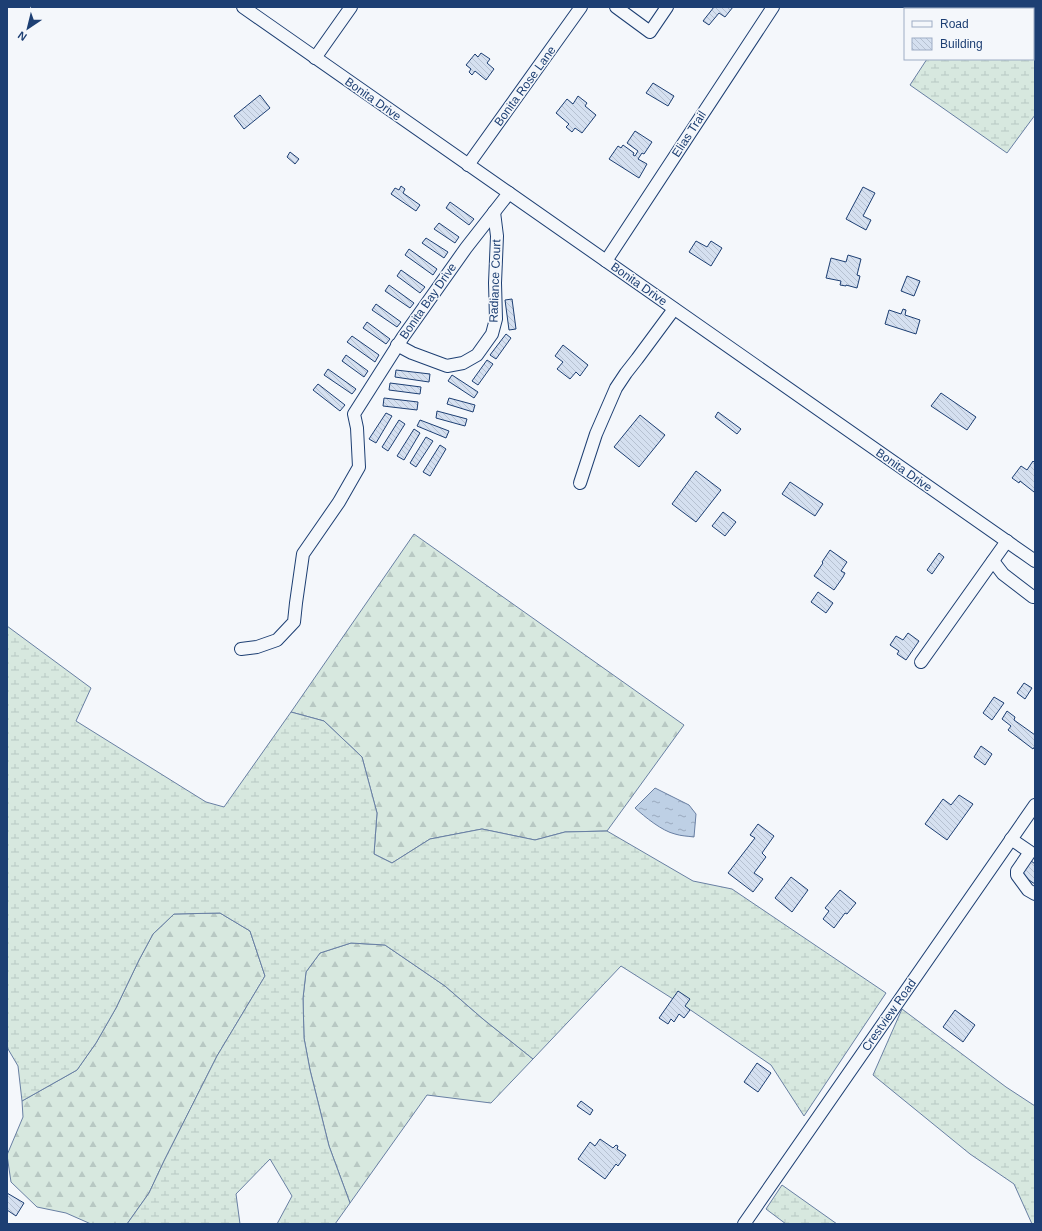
<svg xmlns="http://www.w3.org/2000/svg" width="1042" height="1231" viewBox="0 0 1042 1231" font-family="Arial,sans-serif">
  <style>
    .forest { fill: url(#forest-firs); stroke: #687fa3 }
    .wetland { fill: url(#wetland-marsh); stroke: #687fa3 }
    .water { fill: url(#water-ripples); stroke: #687fa3 }
    .building { fill: url(#building-back-hatch); stroke: #1d3f73 }
    .lines { fill: none; stroke-linecap: round; stroke-linejoin: round }
    .minor-casing { stroke: #1d3f73; stroke-width: 14 }
    .minor { stroke: #f4f7fb; stroke-width: 12 }
    .labels { text-anchor: middle; dominant-baseline: central; stroke-width: 3; stroke-linejoin: round; paint-order: stroke }
    .street-label { font-size: 12px; fill: #1d3f73; stroke: #f4f7fb }
  </style>
  <defs>
    <pattern id="forest-firs" width="22" height="20" patternUnits="userSpaceOnUse"><rect width="22" height="20" fill="#d7e8df"/><path d="M5 1l3.5 6h-7zM16 11l3.5 6h-7z" fill="#b8c8c3"/></pattern>
    <pattern id="wetland-marsh" width="20" height="14" patternUnits="userSpaceOnUse"><rect width="20" height="14" fill="#d7e8df"/><path d="M1 5h8M5 5V1M11 12h8M15 12V8" fill="none" stroke="#b8c8c3"/></pattern>
    <pattern id="water-ripples" width="26" height="14" patternUnits="userSpaceOnUse"><rect width="26" height="14" fill="#bed0e5"/><path d="M2 4q2-2 4 0t4 0M15 11q2-2 4 0t4 0" fill="none" stroke="#9aaabe"/></pattern>
    <pattern id="building-back-hatch" width="6" height="6" patternUnits="userSpaceOnUse"><rect width="6" height="6" fill="#d5e0f0"/><path d="M-1 5l2 2M0 0l6 6M5-1l2 2" fill="none" stroke="#b6c1d1"/></pattern>
  </defs>
  <rect width="100%" height="100%" fill="#f4f7fb"/>
  <g class="forest">
    <polygon points="414,534 684,725 607,831 565,832 535,840 482,829 430,839 392,863 374,854 377,813 362,757 324,721 291,712"/>
    <polygon points="220,913 250,931 265,976 217,1056 164,1161 149,1193 127,1224 91,1224 66,1213 37,1207 11,1182 7,1155 23,1117 22,1101 77,1070 96,1043 116,1008 139,960 153,934 174,914"/>
    <polygon points="351,943 385,945 445,986 483,1019 533,1059 491,1103 427,1095 350,1203 329,1146 310,1070 304,1038 303,998 306,972 320,953"/>
  </g>
  <g class="wetland">
    <polygon points="963,7 1035,7 1035,115 1007,153 910,85 927,59 1033,59 1033,9 962,9"/>
    <polygon points="7,626 91,688 76,721 206,802 224,807 291,712 324,721 362,757 377,813 374,854 392,863 430,839 482,829 535,840 565,832 607,831 693,881 732,889 886,993 804,1116 771,1065 692,1011 621,966 533,1059 483,1019 445,986 385,945 351,943 320,953 306,972 303,998 304,1038 310,1070 329,1146 350,1203 335,1224 277,1224 292,1196 270,1159 236,1194 240,1224 127,1224 149,1193 164,1161 217,1056 265,976 250,931 220,913 174,914 153,934 139,960 116,1008 96,1043 77,1070 22,1101 18,1066 8,1049 7,1044"/>
    <polygon points="902,1009 1006,1087 1035,1106 1035,1224 1032,1224 1014,1184 970,1154 873,1075"/>
    <polygon points="782,1185 837,1224 786,1224 766,1209"/>
  </g>
  <path class="water" d="M 655,788 L 689,805 L 696,814 L 694,837 C 687,836 681,836 675,834 C 662,831 645,817 635,808 Z"/>
  <g class="building">
    <polygon points="714,7 733,7 725,17 719,13 709,25 703,21"/>
    <polygon points="481,53 490,59 487,63 494,69 486,80 475,71 472,75 469,72 471,69 466,65 475,54 478,57"/>
    <polygon points="653,83 674,96 668,106 646,93"/>
    <polygon points="260,95 270,108 244,129 234,116"/>
    <polygon points="578,96 587,103 585,106 596,115 582,133 575,128 572,132 566,127 569,124 556,113 567,99 573,104"/>
    <polygon points="635,131 652,142 644,154 642,153 638,159 647,164 639,178 609,159 618,146 621,148 623,145 634,153 633,155 635,156 638,151 627,143"/>
    <polygon points="290,152 299,159 295,164 287,157"/>
    <polygon points="401,186 405,189 403,193 420,205 416,211 391,194 395,188 399,190"/>
    <polygon points="863,187 875,193 863,216 871,220 866,230 846,219"/>
    <polygon points="450,202 474,219 469,225 446,208"/>
    <polygon points="439,223 459,237 455,243 434,229"/>
    <polygon points="426,238 448,252 444,258 422,243"/>
    <polygon points="696,241 707,247 711,241 722,248 711,266 689,252"/>
    <polygon points="409,249 437,269 433,275 405,255"/>
    <polygon points="848,255 861,259 857,275 860,276 857,288 846,285 846,286 840,285 841,281 826,278 831,258 846,262"/>
    <polygon points="401,270 425,287 420,293 397,276"/>
    <polygon points="907,276 920,281 914,296 901,291"/>
    <polygon points="389,285 414,303 410,308 385,291"/>
    <polygon points="512,299 516,329 509,330 505,300"/>
    <polygon points="376,304 401,322 397,327 372,310"/>
    <polygon points="903,309 906,310 905,315 920,320 916,334 885,324 889,310 901,314"/>
    <polygon points="367,322 390,339 386,344 363,328"/>
    <polygon points="506,334 511,338 496,359 490,355"/>
    <polygon points="352,336 379,355 375,362 347,342"/>
    <polygon points="563,345 588,365 580,376 576,372 570,379 557,369 563,362 555,356"/>
    <polygon points="346,355 368,371 364,377 342,361"/>
    <polygon points="487,360 493,364 478,385 472,381"/>
    <polygon points="328,369 356,389 352,394 324,375"/>
    <polygon points="396,370 430,374 429,382 395,377"/>
    <polygon points="452,375 478,392 474,398 448,381"/>
    <polygon points="390,383 421,387 420,394 389,390"/>
    <polygon points="318,384 345,405 340,411 313,390"/>
    <polygon points="941,393 976,417 967,430 931,406"/>
    <polygon points="384,398 418,402 417,410 383,406"/>
    <polygon points="449,398 475,405 473,412 447,404"/>
    <polygon points="437,411 467,419 465,426 436,418"/>
    <polygon points="718,412 741,429 737,434 715,417"/>
    <polygon points="386,413 392,416 376,443 369,439"/>
    <polygon points="640,415 665,435 639,467 614,447"/>
    <polygon points="399,420 405,424 388,451 382,447"/>
    <polygon points="420,420 449,431 446,438 417,426"/>
    <polygon points="414,429 420,433 404,460 397,456"/>
    <polygon points="426,437 433,441 416,467 410,463"/>
    <polygon points="440,445 446,449 430,476 423,472"/>
    <polygon points="1033,461 1035,463 1035,490 1034,492 1020,481 1019,483 1012,478 1021,466 1027,470"/>
    <polygon points="696,471 721,490 696,522 672,504"/>
    <polygon points="790,482 823,504 815,516 782,494"/>
    <polygon points="723,512 736,522 725,536 712,526"/>
    <polygon points="830,550 847,562 841,571 845,573 843,577 834,590 814,576 823,563 822,562"/>
    <polygon points="939,553 944,557 932,574 927,570"/>
    <polygon points="818,592 833,603 826,613 811,602"/>
    <polygon points="908,633 919,641 906,660 897,654 899,651 890,645 896,636 903,640"/>
    <polygon points="1024,683 1032,688 1025,699 1017,693"/>
    <polygon points="994,697 1004,703 992,720 983,713"/>
    <polygon points="1007,711 1015,717 1014,720 1035,735 1035,746 1033,749 1008,730 1011,726 1002,719"/>
    <polygon points="981,746 992,754 985,765 974,757"/>
    <polygon points="959,795 973,804 947,840 925,824 943,799 951,805"/>
    <polygon points="758,824 774,836 762,853 766,857 754,873 763,879 753,892 728,873 755,838 750,835"/>
    <polygon points="1030,860 1035,864 1035,884 1021,875"/>
    <polygon points="791,877 808,890 792,912 775,898"/>
    <polygon points="840,890 856,903 847,914 845,913 834,928 823,919 829,911 825,908"/>
    <polygon points="678,991 690,999 685,1006 690,1010 684,1018 679,1014 674,1022 671,1019 668,1024 659,1018"/>
    <polygon points="955,1010 975,1025 963,1042 943,1027"/>
    <polygon points="757,1063 771,1073 758,1092 744,1082"/>
    <polygon points="581,1101 593,1110 590,1115 577,1106"/>
    <polygon points="600,1139 613,1148 616,1145 618,1146 617,1149 626,1155 618,1166 616,1164 605,1179 578,1159 590,1142 595,1146"/>
    <polygon points="7,1193 24,1203 16,1216 7,1210"/>
  </g>
  <g class="lines">
    <g class="minor-casing">
      <g id="minor">
        <polyline points="243,7 1035,561"/>
        <polyline points="616,7 650,32 667,7"/>
        <polyline points="315,58 351,7"/>
        <polyline points="468,165 581,7"/>
        <polyline points="606,261 773,7"/>
        <polyline points="397,345 412,353 447,366 463,363 477,355 492,334 496,319 495,283 497,236 494,212"/>
        <polyline points="580,483 596,434 616,388 626,373 637,359 674,309"/>
        <polyline points="993,561 1003,574 1033,597"/>
        <polyline points="241,649 257,647 277,640 294,622 296,603 303,554 339,502 359,467 357,428 354,414 403,337 466,248 509,193"/>
        <polyline points="921,662 1007,541"/>
        <polyline points="1011,839 1030,852 1017,871 1017,875 1028,890 1035,894"/>
        <polyline points="744,1224 1035,805"/>
      </g>
    </g>
    <use href="#minor" class="minor"/>
  </g>
  <g class="labels">
    <g class="street-label">
      <text transform="translate(525 86) rotate(-54)">Bonita Rose Lane</text>
      <text transform="translate(373 99) rotate(35)">Bonita Drive</text>
      <text transform="translate(689 134) rotate(-57)">Elias Trail</text>
      <text transform="translate(495 281) rotate(-88)">Radiance Court</text>
      <text transform="translate(639 284) rotate(35)">Bonita Drive</text>
      <text transform="translate(428 301) rotate(-55)">Bonita Bay Drive</text>
      <text transform="translate(904 470) rotate(35)">Bonita Drive</text>
      <text transform="translate(889 1015) rotate(-55)">Crestview Road</text>
    </g>
  </g>
  <rect width="1042" height="1231" fill="none" stroke="#1d3f73" stroke-width="16"/>
  <rect x="904" y="8" width="130" height="52" fill="#f4f7fb" stroke="#9eadc5"/>
  <rect x="912" y="21" width="20" height="6" fill="#f4f7fb" stroke="#9eadc5"/>
  <text x="940" y="28" font-size="12" fill="#1d3f73">Road</text>
  <rect x="912" y="38" width="20" height="12" fill="url(#building-back-hatch)" stroke="#9eadc5"/>
  <text x="940" y="48" font-size="12" fill="#1d3f73">Building</text>
  <g transform="translate(28 28) rotate(215)" stroke="#f4f7fb" stroke-width="3" paint-order="stroke">
  <path d="M0-3L7 15L0 10L-7 15Z" fill="#1d3f73"/>
  <text y="-6" font-size="11" font-weight="bold" text-anchor="middle" fill="#1d3f73">N</text>
  </g>
</svg>
